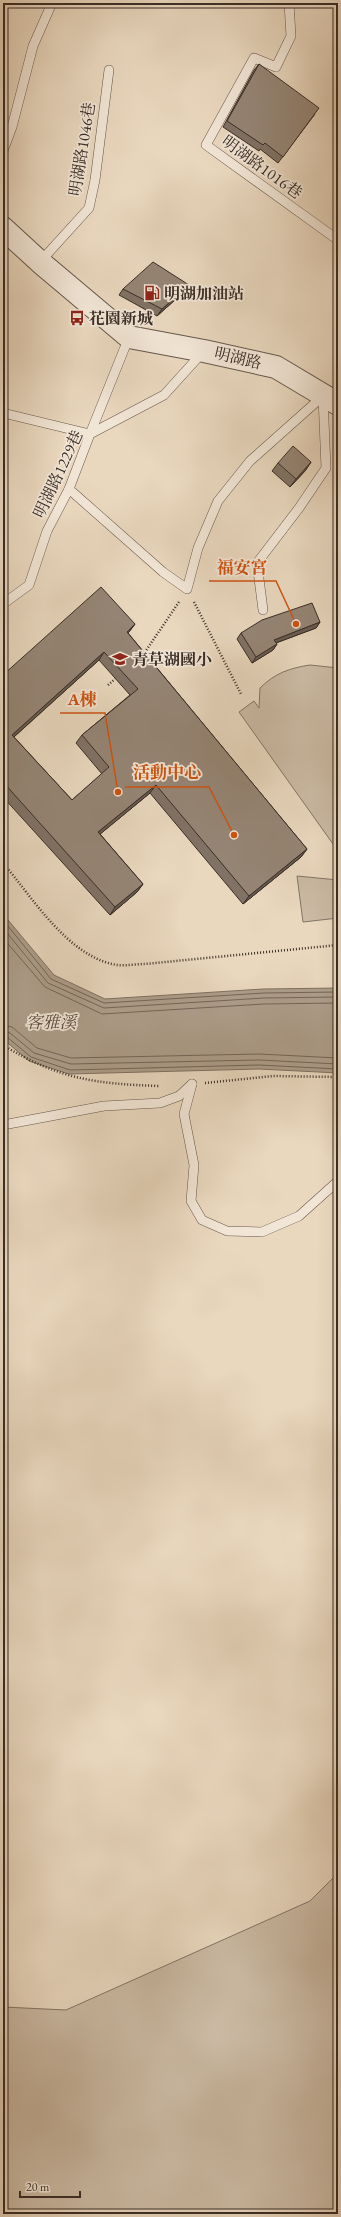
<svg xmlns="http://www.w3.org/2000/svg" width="341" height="2217" viewBox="0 0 341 2217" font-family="'EB Garamond','Noto Serif TC',serif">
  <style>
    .green { fill: #cbbaa4; stroke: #827465 }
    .water { fill: #ad9d8a; stroke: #7f7062 }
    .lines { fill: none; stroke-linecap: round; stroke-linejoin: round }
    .shore { stroke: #736558; stroke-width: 1 }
    .service-casing { stroke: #65584c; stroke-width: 10 }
    .tertiary-casing { stroke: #65584c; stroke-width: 24 }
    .path { stroke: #392d26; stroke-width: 2.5; stroke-dasharray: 1 2; stroke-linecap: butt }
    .service { stroke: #f1e5d5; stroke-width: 9 }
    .tertiary { stroke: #f1e5d5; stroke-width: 22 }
    .wall { fill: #807265; stroke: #392d26; fill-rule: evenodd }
    .shaded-wall { fill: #685d52; stroke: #392d26 }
    .building { fill: #958575; stroke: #392d26; fill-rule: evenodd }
    .labels { text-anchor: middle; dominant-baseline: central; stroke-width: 3.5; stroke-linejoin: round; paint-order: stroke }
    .street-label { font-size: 16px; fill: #392d26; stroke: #f1e5d5 }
    .poi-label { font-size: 16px; font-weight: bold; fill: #392d26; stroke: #f1e5d5; text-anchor: start }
    .water-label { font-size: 17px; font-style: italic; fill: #56493f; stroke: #f1e5d5 }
    .leader { fill: none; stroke: #ce5210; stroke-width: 1.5 }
    .callout-dot { fill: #ce5210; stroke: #f1e5d5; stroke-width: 1.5 }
    .callout-label { font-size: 17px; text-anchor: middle; font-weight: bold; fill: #ce5210; stroke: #f1e5d5; stroke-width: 3.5; stroke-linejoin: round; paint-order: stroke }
  </style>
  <rect width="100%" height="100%" fill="#e9d7be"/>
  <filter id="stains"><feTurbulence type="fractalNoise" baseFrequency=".005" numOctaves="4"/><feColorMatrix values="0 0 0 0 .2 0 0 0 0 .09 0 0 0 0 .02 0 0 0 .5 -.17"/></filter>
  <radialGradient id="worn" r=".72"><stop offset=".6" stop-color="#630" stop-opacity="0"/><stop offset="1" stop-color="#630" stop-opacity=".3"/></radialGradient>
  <g class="green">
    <path d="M 310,665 L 338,668 L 338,851 L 239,712 L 254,701 L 259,708 L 260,688 C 275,673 290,668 310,665 Z"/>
    <polygon points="297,876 338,880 338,918 303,922"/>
    <polygon points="338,1873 338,2214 3,2214 3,2007 66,2010 310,1901"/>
  </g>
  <polygon class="water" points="3,914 54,975 105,999 263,989 338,988 338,1073 259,1069 69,1074 29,1061 3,1039"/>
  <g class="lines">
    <g class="shore">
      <polyline points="3,920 51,979 104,1003 264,993 338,992"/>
      <polyline points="3,928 48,983 104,1008 264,998 338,997"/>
      <polyline points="3,938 45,987 102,1014 264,1004 338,1003"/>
      <polyline points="3,1025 12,1027 37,1048 71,1058 259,1054 338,1058"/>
      <polyline points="3,1031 10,1033 34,1053 71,1064 259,1060 338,1064"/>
      <polyline points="3,1036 7,1037 31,1057 70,1070 259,1065 338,1069"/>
    </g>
    <g class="service-casing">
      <g id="service">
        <polyline points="289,3 291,36 276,67 254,58 206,145 338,240"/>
        <polyline points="3,151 12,127 33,46 52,3"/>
        <polyline points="40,262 89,208 95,180 109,70"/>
        <polyline points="3,413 90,434 129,337"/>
        <polyline points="69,489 163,572 187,589 198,548 218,501 250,461 323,396"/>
        <polyline points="3,604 29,585 47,531 69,489 90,434 164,395 203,352"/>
        <polyline points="263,610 257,563 299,508 326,468 323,397"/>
        <polyline points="192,1084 184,1114 194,1165 191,1201 202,1220 227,1231 262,1232 299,1216 338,1181"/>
        <polyline points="3,1125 104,1106 160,1103 179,1096 192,1084"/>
      </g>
    </g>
    <g class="tertiary-casing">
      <polyline id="tertiary" points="3,228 40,262 129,337 204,351 276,367 338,404"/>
    </g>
    <g class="path">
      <polyline points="194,602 241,694"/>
      <polyline points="143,655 179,602"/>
      <polyline points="108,685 115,679"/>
      <path d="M 3,863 C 33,898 68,957 117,965 C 126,966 136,964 145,964 L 338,945"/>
      <path d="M 3,1045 C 58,1079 96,1084 160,1086"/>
      <polyline points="205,1083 273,1076 338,1077"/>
    </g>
    <use href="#service" class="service"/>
    <use href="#tertiary" class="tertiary"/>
  </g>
  <g class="wall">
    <polygon points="259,64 315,114 278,163 260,149 259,151 223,127 254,70"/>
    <polygon points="189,285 185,291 157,316 119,295 123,289"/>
    <polygon points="311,462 305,471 290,487 272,471 278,463"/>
    <polygon points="320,622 316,628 276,643 277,644 273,650 252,663 237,639 241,633"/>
    <path d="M 135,624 L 128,633 L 307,849 L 301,857 L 243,904 L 150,793 L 100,834 L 143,884 L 137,892 L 110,915 L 3,797 L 3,675 ZM 99,660 L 130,695 L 82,735 L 76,743 L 102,774 L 72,800 L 14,737 Z"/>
  </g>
  <g class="shaded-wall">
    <polygon points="189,285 185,291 157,316 162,309"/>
    <polygon points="311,462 305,471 290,487 296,479"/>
    <polygon points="320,622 316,628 270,645 274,640"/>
    <polygon points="135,624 129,632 121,640 127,632"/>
    <polygon points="277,644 273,650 252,663 256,657"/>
    <polygon points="104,652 99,660 7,743 12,735"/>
    <polygon points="156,785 150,793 93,840 98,832"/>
    <polygon points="307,849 301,857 243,904 249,896"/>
    <polygon points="143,884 137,892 110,915 115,907"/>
  </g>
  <g class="building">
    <polygon points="259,64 319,108 283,157 265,143 263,145 227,121"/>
    <polygon points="153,262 189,285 162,309 123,289"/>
    <polygon points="293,446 311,462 296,479 278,463"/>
    <path d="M 101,587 L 135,624 L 127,632 L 307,849 L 249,896 L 156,785 L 98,832 L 143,884 L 115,907 L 3,782 L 3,675 ZM 104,652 L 138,689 L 82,735 L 109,767 L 72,800 L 12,735 Z"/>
    <polygon points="312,603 320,622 274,640 277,644 256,657 241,633 262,620"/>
  </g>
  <defs>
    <g id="fuel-bare" transform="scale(1.2)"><path d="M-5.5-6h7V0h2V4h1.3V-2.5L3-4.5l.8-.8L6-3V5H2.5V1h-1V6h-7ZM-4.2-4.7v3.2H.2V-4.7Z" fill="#8f2418" stroke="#f1e5d5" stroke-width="2.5" paint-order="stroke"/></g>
    <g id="bus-bare" transform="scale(1.2)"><path d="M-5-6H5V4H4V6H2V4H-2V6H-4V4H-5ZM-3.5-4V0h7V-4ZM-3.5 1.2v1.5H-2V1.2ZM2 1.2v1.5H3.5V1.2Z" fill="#8f2418" stroke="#f1e5d5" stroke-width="2.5" paint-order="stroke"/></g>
    <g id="school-bare" transform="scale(1.2)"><path d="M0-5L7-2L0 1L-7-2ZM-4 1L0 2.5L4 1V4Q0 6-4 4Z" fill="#8f2418" stroke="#f1e5d5" stroke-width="2.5" paint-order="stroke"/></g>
  </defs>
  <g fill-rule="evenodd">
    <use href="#fuel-bare" x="152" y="293"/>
    <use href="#bus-bare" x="77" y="318"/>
    <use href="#school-bare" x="120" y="659"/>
  </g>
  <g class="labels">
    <g class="street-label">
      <text transform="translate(82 149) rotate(-81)">明湖路1046巷</text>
      <text transform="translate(262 167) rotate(36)">明湖路1016巷</text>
      <text transform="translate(238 358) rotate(13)">明湖路</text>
      <text transform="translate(58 474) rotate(-65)">明湖路1229巷</text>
    </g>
    <g class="poi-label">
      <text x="164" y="293">明湖加油站</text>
      <text x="89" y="318">花園新城</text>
      <text x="132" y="659">青草湖國小</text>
    </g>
    <g class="water-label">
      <text x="51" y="1022">客雅溪</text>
    </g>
  </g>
  <path class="leader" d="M296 624L276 581H209M118 792L105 713H60M234 835L209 787H125"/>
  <g class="callout-dot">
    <circle cx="296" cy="624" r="4"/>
    <circle cx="118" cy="792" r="4"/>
    <circle cx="234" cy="835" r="4"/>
  </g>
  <g class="callout-label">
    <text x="242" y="573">福安宮</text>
    <text x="82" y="705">A棟</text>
    <text x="167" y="778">活動中心</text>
  </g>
  <rect width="341" height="2217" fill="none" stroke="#e9d7be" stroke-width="16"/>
  <rect x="4" y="4" width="333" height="2209" fill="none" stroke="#392d26" stroke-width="2"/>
  <rect x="8" y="8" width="325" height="2201" fill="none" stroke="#392d26"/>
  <path d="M20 2191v6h60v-6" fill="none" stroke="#392d26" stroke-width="2"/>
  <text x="26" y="2191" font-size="12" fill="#392d26" stroke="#f1e5d5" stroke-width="3" paint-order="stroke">20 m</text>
  <rect width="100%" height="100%" filter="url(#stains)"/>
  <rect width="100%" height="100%" fill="url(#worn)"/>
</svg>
